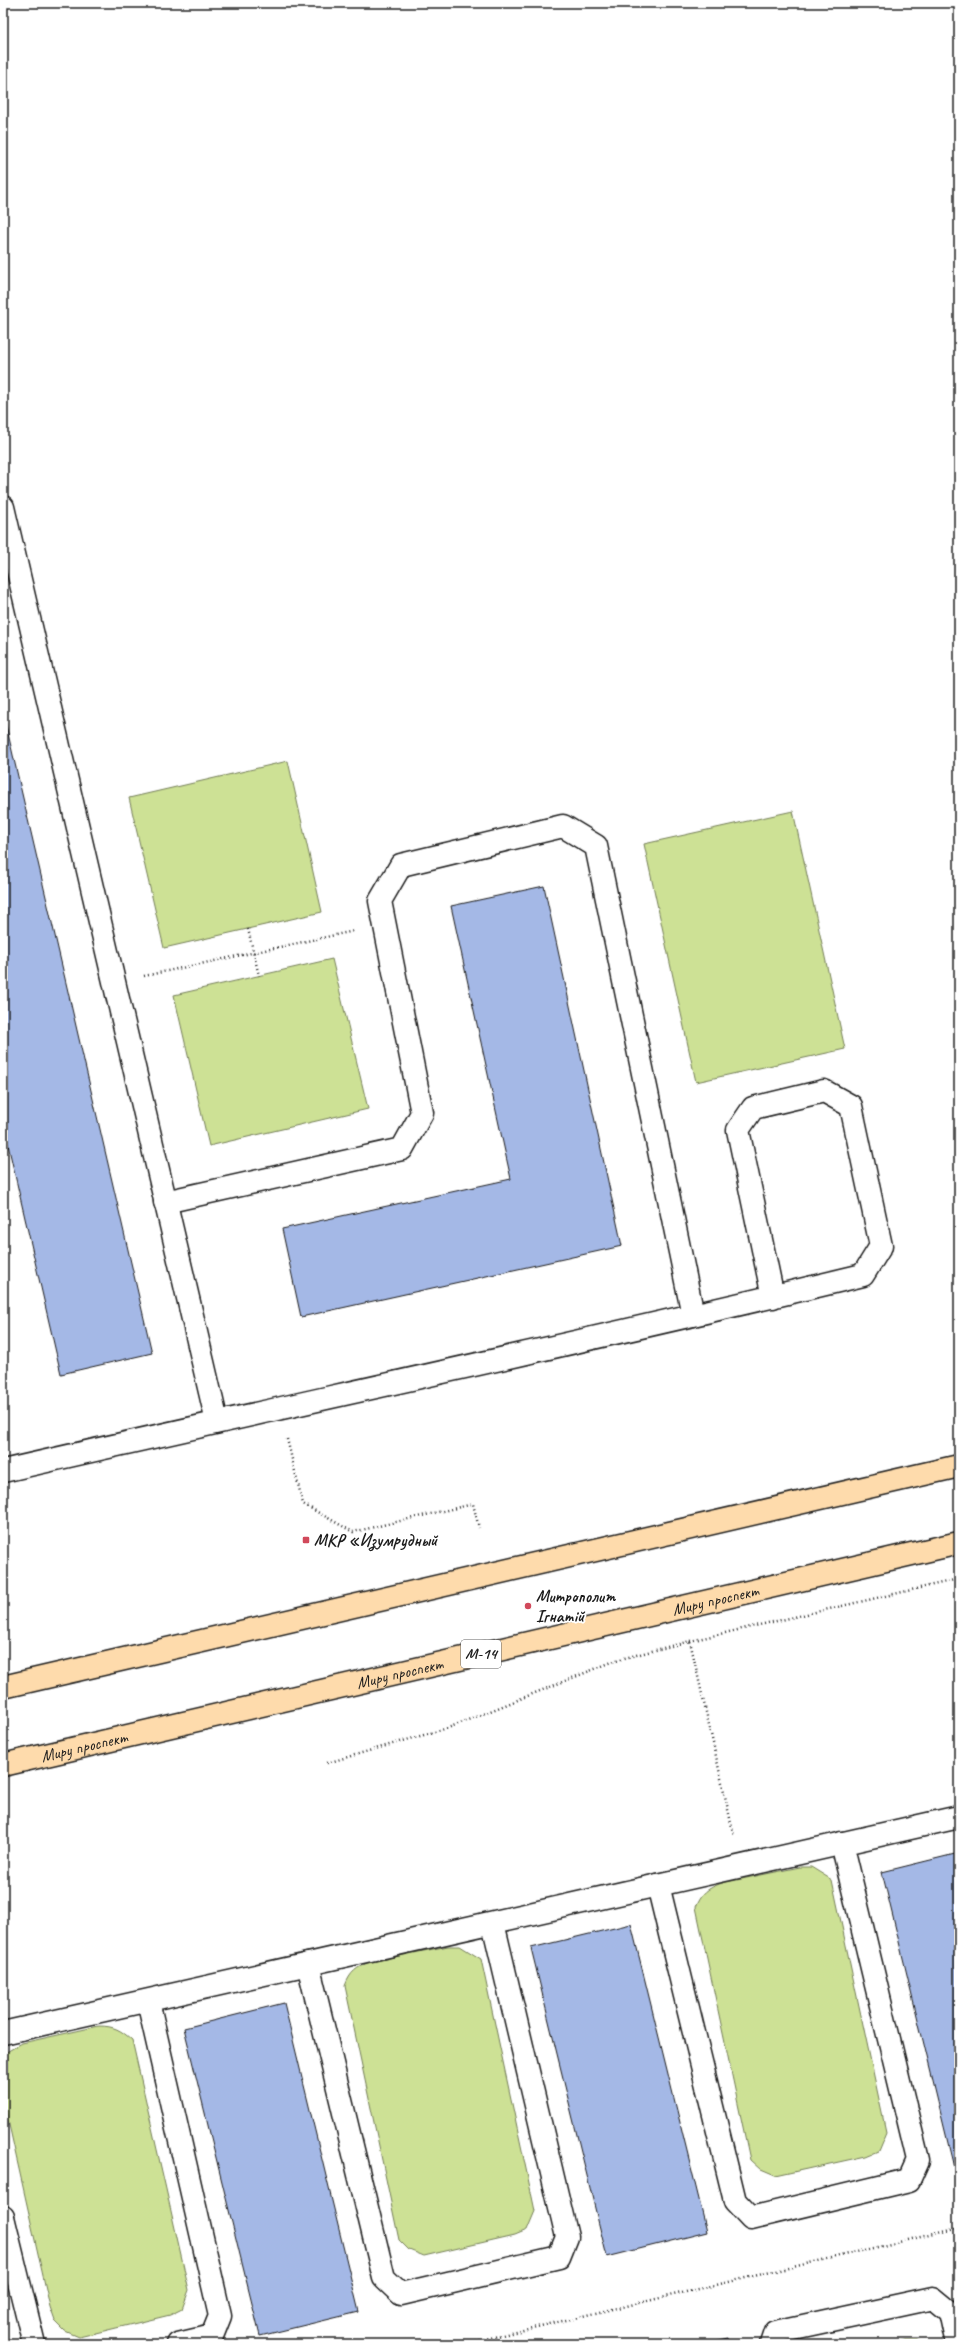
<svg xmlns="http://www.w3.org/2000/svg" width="962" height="2347" viewBox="0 0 962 2347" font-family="Caveat,sans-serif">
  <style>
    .green { fill: #cde195; stroke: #747e58 }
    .building { fill: #a4b8e6; stroke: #1c1c1c }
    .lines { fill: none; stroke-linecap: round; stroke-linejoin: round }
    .service-casing { stroke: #1c1c1c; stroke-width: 25 }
    .trunk-casing { stroke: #1c1c1c; stroke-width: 25 }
    .path { stroke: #1c1c1c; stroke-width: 2.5; stroke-dasharray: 1 3; stroke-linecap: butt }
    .service { stroke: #fff; stroke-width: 22 }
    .trunk { stroke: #fedbac; stroke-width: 22 }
    .poi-dot { fill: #d1495b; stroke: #fff; stroke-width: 1.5 }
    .labels { text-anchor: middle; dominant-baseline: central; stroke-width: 3.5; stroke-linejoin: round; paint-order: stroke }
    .shield { fill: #fff; stroke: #606060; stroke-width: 1 }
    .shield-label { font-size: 16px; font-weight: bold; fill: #1c1c1c }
    .poi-label { font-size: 17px; font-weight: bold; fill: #1c1c1c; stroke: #fff; text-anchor: start }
    .street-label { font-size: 17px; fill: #1c1c1c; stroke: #fff }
  </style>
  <rect width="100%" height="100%" fill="#fff"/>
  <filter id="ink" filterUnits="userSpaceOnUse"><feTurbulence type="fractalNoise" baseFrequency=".025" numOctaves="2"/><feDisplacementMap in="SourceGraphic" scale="8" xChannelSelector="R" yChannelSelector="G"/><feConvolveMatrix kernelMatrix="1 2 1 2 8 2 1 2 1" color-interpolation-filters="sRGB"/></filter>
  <g filter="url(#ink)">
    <g class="green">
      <polygon points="288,761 322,912 164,948 129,798"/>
      <polygon points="793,811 845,1049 696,1082 644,844"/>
      <polygon points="332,959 368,1109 209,1146 174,995"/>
      <path d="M 800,1867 L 811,1867 L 832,1880 L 886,2132 L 878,2151 L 866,2156 L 775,2176 L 761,2170 L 750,2160 L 696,1907 C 701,1893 708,1888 722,1883 Z"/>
      <path d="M 448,1946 L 460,1946 L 481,1959 L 535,2211 L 527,2230 L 515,2235 L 424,2256 L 409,2250 L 399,2240 L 345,1986 C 350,1972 357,1967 370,1962 Z"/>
      <path d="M 99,2026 C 114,2026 121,2030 132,2040 L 189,2290 L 182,2309 L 170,2315 L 79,2337 L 65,2331 L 55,2321 L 50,2307 L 3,2098 L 3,2054 L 22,2043 Z"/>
      <polygon points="905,2341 917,2341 923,2344 891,2344"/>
    </g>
    <g class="building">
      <polygon points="3,712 152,1353 61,1374 3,1123"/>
      <polygon points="544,886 622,1246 301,1317 282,1229 511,1179 451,906"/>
      <polygon points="959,1853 959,2180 957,2180 882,1872"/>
      <polygon points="631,1924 707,2232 607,2257 531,1948"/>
      <polygon points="284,2003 359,2312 260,2336 184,2028"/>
      <polygon points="729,2338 730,2344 701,2344"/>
    </g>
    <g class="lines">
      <g class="service-casing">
        <g id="service">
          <polyline points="3,507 217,1422"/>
          <polyline points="165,1202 402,1149 422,1113 380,901 401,865 563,826 596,846 693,1315"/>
          <path d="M 3,1471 C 290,1405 577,1344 863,1275 L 881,1246 L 851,1106 L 824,1091 L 753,1108 L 738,1130 L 773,1297"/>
          <polyline points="658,1885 735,2201 751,2218 909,2180 918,2160 842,1843"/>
          <polyline points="308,1964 384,2278 401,2294 559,2257 567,2237 493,1923"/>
          <polyline points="148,2001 220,2316 212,2336 178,2344"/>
          <polyline points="3,2033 959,1817"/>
          <polyline points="3,2217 34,2344"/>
          <polyline points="771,2344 775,2332 933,2298 950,2312 957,2344"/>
        </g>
      </g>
      <g class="trunk-casing">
        <g id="trunk">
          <polyline points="3,1687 959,1466"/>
          <path id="s1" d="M 3,1765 L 959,1543"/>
        </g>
      </g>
      <g class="path">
        <polyline points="248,929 259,976"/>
        <polyline points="144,976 354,931"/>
        <polyline points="287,1439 303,1504 353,1532 473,1504 479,1528"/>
        <polyline points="690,1641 959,1579"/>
        <polyline points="327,1763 448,1728 617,1660 690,1641 734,1836"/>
        <polyline points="464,2344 959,2228"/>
      </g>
      <use href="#service" class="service"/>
      <use href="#trunk" class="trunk"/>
    </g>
  </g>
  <g class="poi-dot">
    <rect x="302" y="1536" width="8" height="8" rx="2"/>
    <circle cx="528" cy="1606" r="4"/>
  </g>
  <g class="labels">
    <rect class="shield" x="461" y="1640" width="40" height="28" rx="3"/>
    <g class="shield-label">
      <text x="481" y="1654">М-14</text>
    </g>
    <g class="poi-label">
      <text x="314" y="1540">МКР «Изумрудный</text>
      <text x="536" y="1596">Митрополит<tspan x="536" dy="20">Ігнатій</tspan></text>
    </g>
    <g class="street-label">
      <text stroke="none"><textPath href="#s1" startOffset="731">Миру проспект</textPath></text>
      <text stroke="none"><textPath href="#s1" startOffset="407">Миру проспект</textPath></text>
      <text stroke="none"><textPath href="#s1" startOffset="83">Миру проспект</textPath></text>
    </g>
  </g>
  <rect width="962" height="2347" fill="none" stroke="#fff" stroke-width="16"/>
  <rect x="8" y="8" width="946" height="2331" fill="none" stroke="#1c1c1c" stroke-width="1.5" filter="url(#ink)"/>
</svg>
